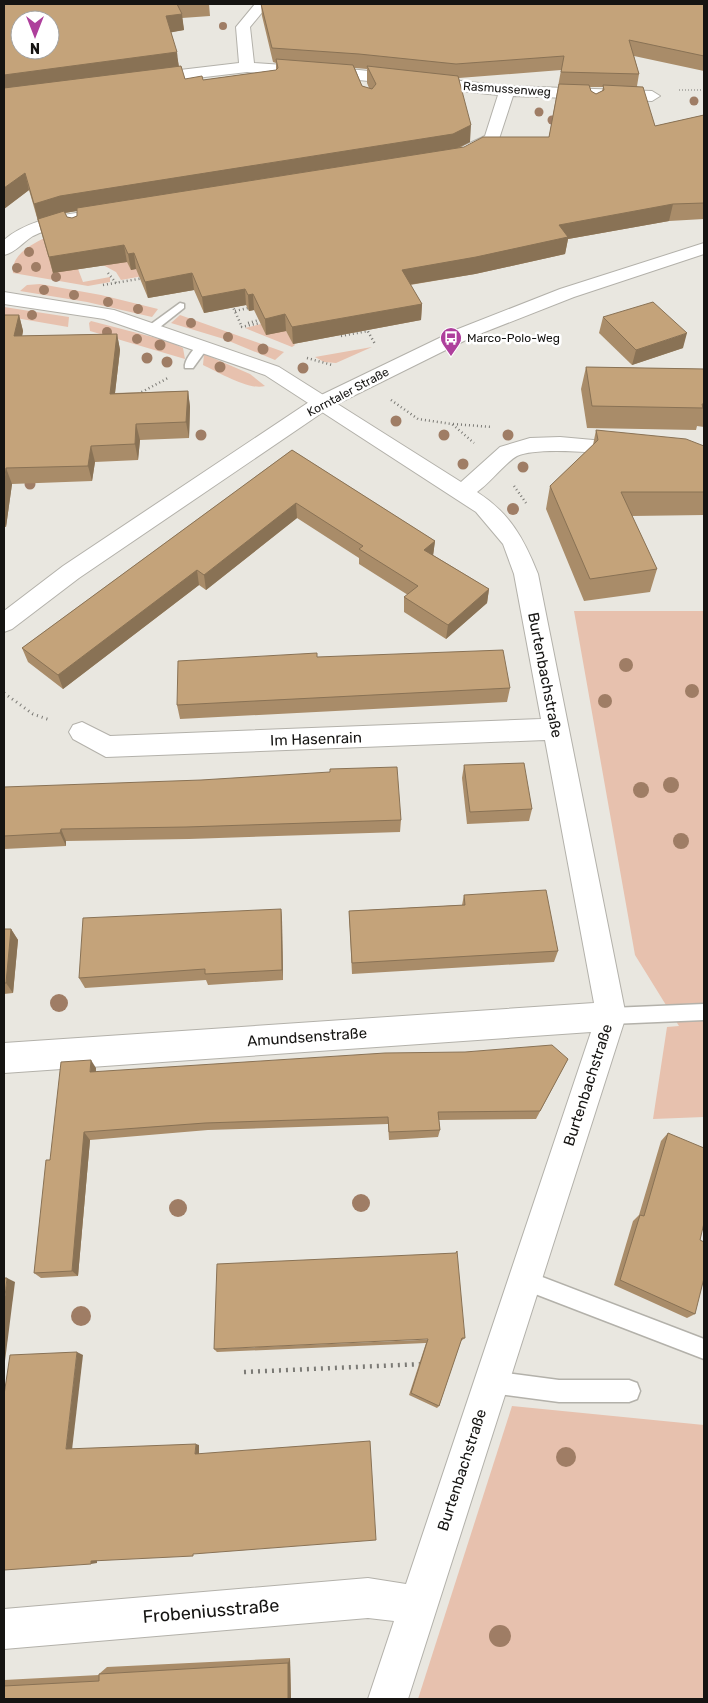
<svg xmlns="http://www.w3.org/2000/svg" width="708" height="1703" viewBox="0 0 708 1703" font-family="Rubik,sans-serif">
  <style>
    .green { fill: #e7c1ae }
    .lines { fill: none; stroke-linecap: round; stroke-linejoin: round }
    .lane-casing { stroke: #b3b1aa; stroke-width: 3 }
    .street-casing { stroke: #b3b1aa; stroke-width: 2 }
    .secondary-casing { stroke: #b3b1aa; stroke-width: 2 }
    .path-far3 { stroke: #7b7a75; stroke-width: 2; stroke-dasharray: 0.5 2.5; stroke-linecap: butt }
    .path-far2 { stroke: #7b7a75; stroke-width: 2.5; stroke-dasharray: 1 3; stroke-linecap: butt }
    .path-far1 { stroke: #7b7a75; stroke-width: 3; stroke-dasharray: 1 4; stroke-linecap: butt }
    .path { stroke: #7b7a75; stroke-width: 4.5; stroke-dasharray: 2 5; stroke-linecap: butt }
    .lane { fill: #fff; fill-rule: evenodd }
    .street { fill: #fff; fill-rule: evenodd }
    .secondary { fill: #fff; fill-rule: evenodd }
    .tree { fill: #9f7d65 }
    .wall { fill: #a98c69; fill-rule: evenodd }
    .shaded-wall { fill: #897255 }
    .building { fill: #c4a37a; stroke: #897255; fill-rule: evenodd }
    .labels { text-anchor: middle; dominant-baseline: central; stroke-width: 5; stroke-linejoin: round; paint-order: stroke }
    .far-street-label { font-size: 12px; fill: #151412; stroke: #fff }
    .far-poi-label { font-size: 12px; fill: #151412; stroke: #fff; text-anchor: start }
    .street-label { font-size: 15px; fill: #151412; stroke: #fff }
    .near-street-label { font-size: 18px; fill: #151412; stroke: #fff }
  </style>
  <rect width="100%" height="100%" fill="#e9e7e0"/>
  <g class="green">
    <path d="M 50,235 L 78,269 L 83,282 L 110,277 L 110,282 L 88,286 L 13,273 C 11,253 35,243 50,235 Z"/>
    <polygon points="127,261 157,266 160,273 121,280 116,272 103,265"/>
    <polygon points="40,284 101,295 158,309 152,317 87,302 20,291 27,285"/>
    <polygon points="4,307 69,317 68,327 4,316"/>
    <polygon points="180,315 284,352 275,360 224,339 171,323"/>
    <polygon points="91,321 168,341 183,348 185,359 90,331 89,323"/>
    <polygon points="261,324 286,331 295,345 292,347 245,328"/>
    <polygon points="372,347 336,363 324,362 315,357"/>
    <path d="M 204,354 L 250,374 L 265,386 C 250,391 218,372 203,365 Z"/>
    <polygon points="574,611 704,611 704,1117 653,1119 667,1027 679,1026 635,955"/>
    <polygon points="512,1406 704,1425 704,1699 418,1699"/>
  </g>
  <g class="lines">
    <g class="lane-casing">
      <g id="lane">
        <polygon points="180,303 184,304 184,308 155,331 147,331 147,327"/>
        <path d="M 203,342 L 207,344 L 209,346 L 193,368 L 185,368 C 183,361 196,344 203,342 Z"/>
        <polygon points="704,1004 704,1020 611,1024 605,1022 602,1016 605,1010 611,1008"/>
        <polygon points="524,1270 704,1339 704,1359 517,1287 514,1280 517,1273"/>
        <polygon points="490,1371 559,1380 629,1380 637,1383 640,1391 637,1399 629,1402 559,1402 490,1393 483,1389 479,1382 483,1375"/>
      </g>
    </g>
    <g class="street-casing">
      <g id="street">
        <polygon points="255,4 269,4 250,27 254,63 359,70 507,86 652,91 660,96 652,101 513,96 498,142 461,159 455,158 453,154 455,150 485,136 498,95 359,80 247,72 146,84 138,79 146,74 239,63 236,27"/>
        <path d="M 76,213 L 82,214 L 85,218 L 82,222 C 65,226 49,228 33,236 C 23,242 15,253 4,255 L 4,240 C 24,223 50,217 76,213 Z"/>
        <path d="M 4,292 L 114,310 L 279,367 L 461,482 L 500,447 L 530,438 L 560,437 L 704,450 L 704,464 C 666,461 547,442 517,456 C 506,462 489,484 477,492 C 510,513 524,539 538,574 L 626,1016 L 408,1699 L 368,1699 L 394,1621 L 368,1618 L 4,1649 L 4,1609 L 368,1578 L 406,1584 L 591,1032 L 4,1073 L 4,1043 L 594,1003 L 545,740 L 106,757 L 73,739 L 69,732 L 73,725 L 82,722 L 110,736 L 541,719 L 514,574 L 503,544 L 476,512 L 265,375 L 104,319 L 4,304 Z"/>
      </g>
    </g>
    <g class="secondary-casing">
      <polygon id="secondary" points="704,243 704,254 574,297 472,337 329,408 79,578 12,629 4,632 4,611 63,566 315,398 458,329 560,289"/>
    </g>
    <polyline class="path-far3" points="679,90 704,90"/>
    <g class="path-far2">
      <polyline points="108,273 116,283"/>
      <polyline points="103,285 144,278"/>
      <polyline points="232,305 242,327"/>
      <polyline points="235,311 248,308"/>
      <polyline points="248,323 259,320"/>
      <polyline points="241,327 260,323"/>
      <polyline points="366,328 375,344"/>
      <polyline points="341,336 368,331"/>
      <polyline points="307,358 332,365"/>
      <polyline points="138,394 168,378"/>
      <polyline points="391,400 418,419 452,424 474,443"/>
      <polyline points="453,424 492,427"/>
      <polyline points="514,486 526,503"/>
    </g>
    <polyline class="path-far1" points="4,693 33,714 50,720"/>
    <polyline class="path" points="244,1372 423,1364"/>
    <use href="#lane" class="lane"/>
    <use href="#street" class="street"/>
    <use href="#secondary" class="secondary"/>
  </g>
  <g class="tree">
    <circle cx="223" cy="26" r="4"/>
    <circle cx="694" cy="101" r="4.5"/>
    <circle cx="539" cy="112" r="4.5"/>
    <circle cx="552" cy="120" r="4.5"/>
    <circle cx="29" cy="252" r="5"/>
    <circle cx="36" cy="267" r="5"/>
    <circle cx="17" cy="268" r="5"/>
    <circle cx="56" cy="277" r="5"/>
    <circle cx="44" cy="290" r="5"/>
    <circle cx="74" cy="295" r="5"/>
    <circle cx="108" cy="302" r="5"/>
    <circle cx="138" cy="309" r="5"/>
    <circle cx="32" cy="315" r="5"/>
    <circle cx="191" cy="323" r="5"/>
    <circle cx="107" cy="332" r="5"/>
    <circle cx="228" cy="337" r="5"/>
    <circle cx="137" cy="339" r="5"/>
    <circle cx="160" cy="345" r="5.5"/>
    <circle cx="263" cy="349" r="5.5"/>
    <circle cx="147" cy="358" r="5.5"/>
    <circle cx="167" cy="362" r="5.5"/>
    <circle cx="220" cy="367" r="5.5"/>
    <circle cx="303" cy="368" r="5.5"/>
    <circle cx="396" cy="421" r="5.5"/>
    <circle cx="201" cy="435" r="5.5"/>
    <circle cx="444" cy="435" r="5.5"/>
    <circle cx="508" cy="435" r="5.5"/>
    <circle cx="463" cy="464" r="5.5"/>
    <circle cx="523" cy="467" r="5.5"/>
    <circle cx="30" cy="484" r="5.5"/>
    <circle cx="513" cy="509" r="6"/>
    <circle cx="626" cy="665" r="7"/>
    <circle cx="692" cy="691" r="7"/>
    <circle cx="605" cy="701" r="7"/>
    <circle cx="671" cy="785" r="8"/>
    <circle cx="641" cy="790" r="8"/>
    <circle cx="681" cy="841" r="8"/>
    <circle cx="59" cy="1003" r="9"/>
    <circle cx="361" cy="1203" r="9"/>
    <circle cx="178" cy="1208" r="9"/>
    <circle cx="81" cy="1316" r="10"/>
    <circle cx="566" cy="1457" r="10"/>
    <circle cx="500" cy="1636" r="11"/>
  </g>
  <g class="wall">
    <path d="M 4,4 L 209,4 L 210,16 L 182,18 L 184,30 L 171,32 L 179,66 L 185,79 L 203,80 L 276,70 L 276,63 L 273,62 L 262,16 L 261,4 L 704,4 L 704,71 L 634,56 L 639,74 L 637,86 L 655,126 L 704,115 L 704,219 L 669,221 L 568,239 L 565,254 L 475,274 L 410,285 L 422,304 L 421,320 L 293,344 L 286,331 L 266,335 L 254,310 L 249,311 L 246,305 L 204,313 L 194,290 L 148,298 L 136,269 L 131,270 L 127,262 L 53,273 L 29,190 L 4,209 ZM 355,68 L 367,69 L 367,83 L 369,88 L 362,86 ZM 561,70 L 549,137 L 459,148 L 470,142 L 459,78 ZM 590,87 L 603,87 L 602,91 L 596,94 L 591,91 ZM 77,211 L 77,216 L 72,218 L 67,217 L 65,213 Z"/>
    <polygon points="4,315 19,315 23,331 22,336 117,334 120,350 115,393 188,391 190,407 189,438 140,440 138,460 95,462 92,481 12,484 6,527 4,527"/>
    <polygon points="603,317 683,348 632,365 599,333"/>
    <polygon points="586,367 704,369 704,427 697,426 696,430 587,428 581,389"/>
    <polygon points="596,430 704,446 704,515 632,516 657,569 650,592 584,601 546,509 550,486 593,445"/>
    <polygon points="292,450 435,541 433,555 489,589 487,603 446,639 404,612 404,597 408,595 359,564 359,558 297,518 206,590 199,585 63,689 28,662 22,648"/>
    <polygon points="317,657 510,688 507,702 180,719 177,705"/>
    <polygon points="464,765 532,809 529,821 467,824 462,778"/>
    <polygon points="4,787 401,820 400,832 189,839 66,841 66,846 4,849"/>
    <polygon points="464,895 558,951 554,962 352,974 349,911 462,905"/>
    <polygon points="281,909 282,920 283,980 208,985 206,980 85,988 79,978"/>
    <polygon points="4,929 11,929 18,940 13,993 4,994"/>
    <polygon points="568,1059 536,1119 439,1120 440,1130 438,1137 389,1140 388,1124 208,1130 90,1140 78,1276 41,1278 34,1273 50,1160 96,1068 96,1072"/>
    <polygon points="668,1133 700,1240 695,1314 687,1318 614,1285 633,1221 639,1215 661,1141"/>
    <polygon points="465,1338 461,1341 439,1406 437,1408 409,1395 426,1343 217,1352 214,1349"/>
    <polygon points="290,1658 291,1699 4,1699 4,1680 99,1675 99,1674 107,1667"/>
  </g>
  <g class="shaded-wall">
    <polygon points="182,14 184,30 168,33 166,16"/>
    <polygon points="177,52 179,69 4,92 4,75"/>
    <polygon points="471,125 470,142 451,151 64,213 38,221 34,204 60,196"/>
    <polygon points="25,173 29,190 4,209 4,188"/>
    <polygon points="673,204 669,221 568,239 565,254 475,274 401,286 402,270 559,225"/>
    <polygon points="124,245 127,262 53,273 49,257"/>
    <polygon points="134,253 136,269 131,270 128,254"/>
    <polygon points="192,273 194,290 148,298 145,282"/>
    <polygon points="245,289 246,305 204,313 202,297"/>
    <polygon points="253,294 254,310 249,311 248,295"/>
    <polygon points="422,304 421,320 293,344 292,327"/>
    <polygon points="285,314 286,331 266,335 265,319"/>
    <polygon points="19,315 23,331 19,353 14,336"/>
    <polygon points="687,333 683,348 632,365 636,350"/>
    <polygon points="117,334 120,350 113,410 110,394"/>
    <polygon points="188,391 190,407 189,438 186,422"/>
    <polygon points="136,424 140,440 138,460 135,444"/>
    <polygon points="91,446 95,462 92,481 88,466"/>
    <polygon points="6,468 12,484 6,527 4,521 4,485"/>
    <polygon points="296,503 297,518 206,590 204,575"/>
    <polygon points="435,541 433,556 424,550"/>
    <polygon points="197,570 199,585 63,689 58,675"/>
    <polygon points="489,589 487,603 446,639 448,625"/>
    <polygon points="61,829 66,841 66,846 60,833"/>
    <polygon points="281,909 282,920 283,980 282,970"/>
    <polygon points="11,929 18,940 13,993 6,983"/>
    <polygon points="91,1060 96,1068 95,1080 90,1072"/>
    <polygon points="84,1132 90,1140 78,1276 72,1271"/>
    <polygon points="7,1278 15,1282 5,1361 4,1361 4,1306"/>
    <polygon points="77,1352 83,1355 72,1450 66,1449"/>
    <polygon points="196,1444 199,1445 199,1455 195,1454"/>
    <polygon points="97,1559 97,1563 91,1564 91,1561"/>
    <polygon points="290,1658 291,1699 288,1699 288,1663"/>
  </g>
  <g class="building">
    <path d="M 4,4 L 177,4 L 182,14 L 166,16 L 177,52 L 4,75 ZM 20,20 L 50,20 L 50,50 L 20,50 Z"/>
    <polygon points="261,4 704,4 704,56 629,40 639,74 561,72 564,56 456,64 359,54 272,48"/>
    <polygon points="276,59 353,65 362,86 372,89 376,84 367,66 458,76 471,125 453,134 60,196 34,204 25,173 4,188 4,88 181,66 185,79 202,76 203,80 276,70 278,68"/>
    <polygon points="559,84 589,85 591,91 596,94 604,90 603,85 643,87 655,126 704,115 704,203 673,204 559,225 568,237 476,257 402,270 422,304 292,327 285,314 265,319 253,294 248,295 245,289 202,297 192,273 145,282 134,253 128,254 124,245 49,257 38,219 64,211 67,217 72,218 77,216 77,208 464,147 483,137 549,137"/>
    <polygon points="653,302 687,333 636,350 603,317"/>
    <polygon points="4,315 19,315 14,336 117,334 110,394 188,391 186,422 136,424 135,444 91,446 88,466 6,468 4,485"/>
    <polygon points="586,367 704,369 704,404 702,404 703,408 592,406"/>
    <polygon points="596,430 686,439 704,446 704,492 621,492 657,569 590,579 550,486 598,440"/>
    <polygon points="292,450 435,541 424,550 489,589 448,625 404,597 418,586 359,549 363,546 296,503 204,575 197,570 58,675 22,648"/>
    <polygon points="503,650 510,688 177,705 178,661 317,653 317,657"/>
    <polygon points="524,763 532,809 470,812 464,765"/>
    <polygon points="397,767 401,820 186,827 61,829 60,833 4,836 4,787 201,780 330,772 330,769"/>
    <polygon points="546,890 558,951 352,963 349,911 465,905 464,895"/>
    <polygon points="281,909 282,970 205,974 205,969 79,978 83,918"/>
    <polygon points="4,929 11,929 6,983 4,983"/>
    <polygon points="552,1045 568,1059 540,1111 438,1112 440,1130 389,1132 388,1117 205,1123 84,1132 72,1271 34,1273 46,1160 50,1160 61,1062 91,1060 90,1072 385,1053 465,1052"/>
    <polygon points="668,1133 704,1148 704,1223 700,1240 704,1242 704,1278 695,1314 620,1280 640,1215 644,1216"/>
    <polygon points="457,1251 465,1338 462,1338 439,1406 411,1393 428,1339 214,1349 217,1264 456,1253"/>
    <polygon points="4,1278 7,1278 4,1306"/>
    <polygon points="77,1352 66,1449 196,1444 195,1454 370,1441 376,1540 193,1554 193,1556 91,1561 91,1564 4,1570 4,1395 10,1355"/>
    <polygon points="288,1663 288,1699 4,1699 4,1686 99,1681 99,1674"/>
  </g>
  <defs>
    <g id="bus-pin" transform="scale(1.125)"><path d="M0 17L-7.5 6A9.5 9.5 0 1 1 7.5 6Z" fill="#ae3f9c" stroke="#fff"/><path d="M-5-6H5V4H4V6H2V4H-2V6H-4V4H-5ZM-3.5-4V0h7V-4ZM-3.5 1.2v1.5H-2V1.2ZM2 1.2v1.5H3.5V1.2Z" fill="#fff"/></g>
  </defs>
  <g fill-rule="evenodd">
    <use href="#bus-pin" x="451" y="338"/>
  </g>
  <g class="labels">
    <g class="far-street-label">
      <text transform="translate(507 89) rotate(4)">Rasmussenweg</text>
      <text transform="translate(348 392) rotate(-28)">Korntaler Straße</text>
    </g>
    <g class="far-poi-label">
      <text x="467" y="338">Marco-Polo-Weg</text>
    </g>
    <g class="street-label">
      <text transform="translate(545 675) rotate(79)">Burtenbachstraße</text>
      <text transform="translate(316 739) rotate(-2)">Im Hasenrain</text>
      <text transform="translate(307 1037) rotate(-4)">Amundsenstraße</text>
      <text transform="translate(588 1085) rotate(-72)">Burtenbachstraße</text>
      <text transform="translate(462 1470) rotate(-72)">Burtenbachstraße</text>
    </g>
    <g class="near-street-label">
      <text transform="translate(211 1611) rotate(-5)">Frobeniusstraße</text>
    </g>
  </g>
  <rect width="708" height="1703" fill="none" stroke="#151412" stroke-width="10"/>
  <g transform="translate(35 35) rotate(180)"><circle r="24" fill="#ffffff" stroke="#a1a1a0"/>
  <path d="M0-4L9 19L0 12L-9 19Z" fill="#ae3f9c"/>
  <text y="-8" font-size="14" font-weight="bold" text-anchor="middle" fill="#151412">N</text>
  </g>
</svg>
